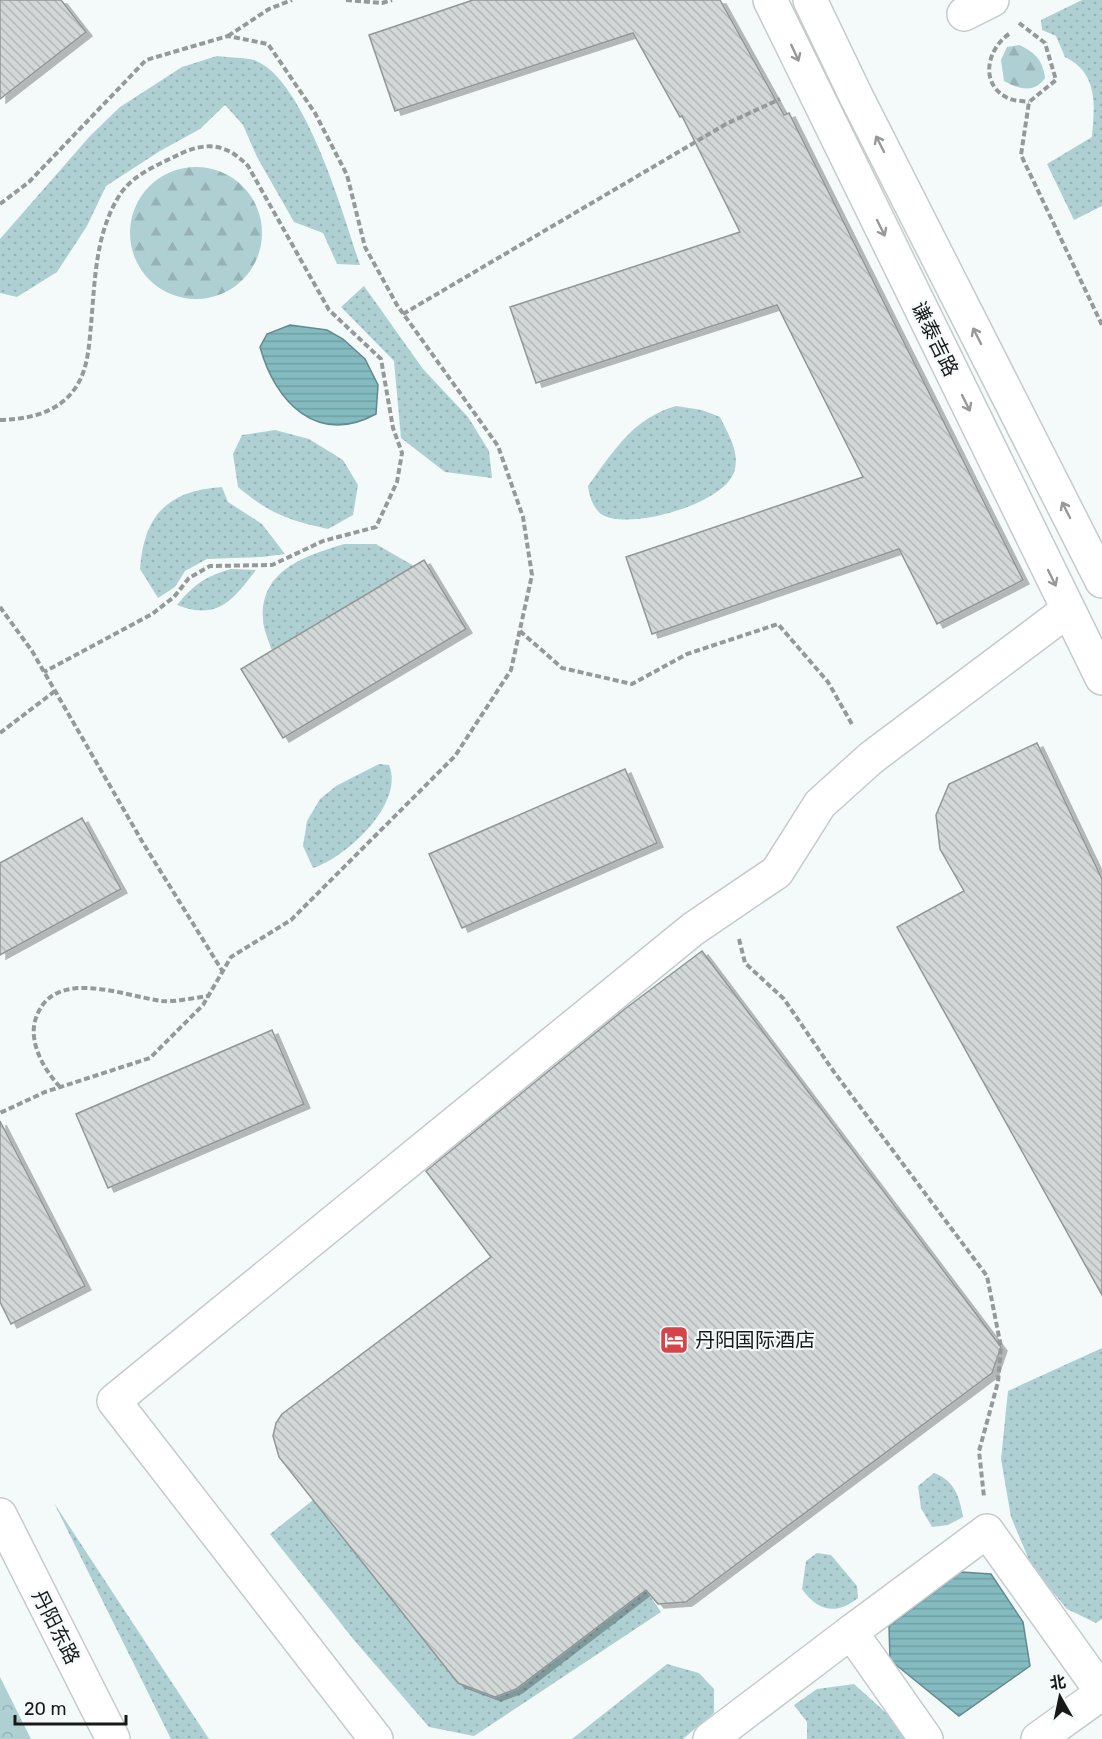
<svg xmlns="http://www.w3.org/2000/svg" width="1102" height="1739" viewBox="0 0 1102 1739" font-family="Rubik,'Noto Sans SC',sans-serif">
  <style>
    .grass { fill: url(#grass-dots) }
    .forest { fill: url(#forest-firs) }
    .park { fill: url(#park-crowns) }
    .water { fill: url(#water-rules); stroke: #638a8e; stroke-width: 1.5 }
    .building { fill: url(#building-back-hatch); stroke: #919696; stroke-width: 1.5; filter: url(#shadow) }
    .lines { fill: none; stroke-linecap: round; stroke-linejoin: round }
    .minor-casing { stroke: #c5cacb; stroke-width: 36 }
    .major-casing { stroke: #c5cacb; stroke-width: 36 }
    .path { stroke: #959999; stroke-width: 4; stroke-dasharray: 6 3; stroke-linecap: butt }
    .minor { stroke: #fff; stroke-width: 33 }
    .major { stroke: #fff; stroke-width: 33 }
    .oneway { stroke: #979898 }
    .labels { text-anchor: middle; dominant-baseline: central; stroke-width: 4.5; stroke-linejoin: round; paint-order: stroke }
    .street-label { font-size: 20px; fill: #171919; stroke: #f4fafa }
    .poi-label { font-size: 20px; fill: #171919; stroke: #f4fafa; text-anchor: start }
  </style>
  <defs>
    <pattern id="grass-dots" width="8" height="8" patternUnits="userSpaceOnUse" patternTransform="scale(1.5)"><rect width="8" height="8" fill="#afd0d3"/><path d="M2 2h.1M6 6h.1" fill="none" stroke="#96b2b5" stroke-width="1.8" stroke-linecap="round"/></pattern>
    <pattern id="forest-firs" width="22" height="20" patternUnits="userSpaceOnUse" patternTransform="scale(1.5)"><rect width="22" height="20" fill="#afd0d3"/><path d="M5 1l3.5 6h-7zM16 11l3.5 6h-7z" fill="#96b2b5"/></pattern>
    <pattern id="park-crowns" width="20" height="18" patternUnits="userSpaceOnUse" patternTransform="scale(1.5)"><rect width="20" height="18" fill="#afd0d3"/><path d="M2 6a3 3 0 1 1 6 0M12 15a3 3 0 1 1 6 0" fill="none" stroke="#96b2b5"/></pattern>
    <pattern id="water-rules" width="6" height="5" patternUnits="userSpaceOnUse" patternTransform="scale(1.5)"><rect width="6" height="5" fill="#84bbc0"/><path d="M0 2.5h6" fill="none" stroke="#71a0a4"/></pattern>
    <pattern id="building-back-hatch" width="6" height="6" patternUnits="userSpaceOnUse" patternTransform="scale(1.5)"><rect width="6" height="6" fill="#d2d7d8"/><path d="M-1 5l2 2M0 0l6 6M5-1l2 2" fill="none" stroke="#b4b8b9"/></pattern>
    <filter id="shadow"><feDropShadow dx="6" dy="4" stdDeviation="0" flood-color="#0004"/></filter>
  </defs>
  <rect width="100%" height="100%" fill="#f4fafa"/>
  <g class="grass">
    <path d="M 1082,0 L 1102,0 L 1102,206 L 1074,220 L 1047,164 L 1092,137 C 1095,104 1098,73 1065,57 L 1056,36 L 1042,30 L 1041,20 Z"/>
    <path d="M 217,56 C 229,58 243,57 254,60 C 305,78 344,217 360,265 L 337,264 L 323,233 L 294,222 L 257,157 L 243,125 L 225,105 L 200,129 L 160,151 L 106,186 L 87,226 L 57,272 L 17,297 L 0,293 L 0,239 L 90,136 L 120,107 L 182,67 Z"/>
    <polygon points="364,286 423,369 468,417 489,451 492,478 445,472 401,438 394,361 341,307"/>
    <path d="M 676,406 L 702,410 L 720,417 C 728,434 739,450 735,469 C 729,503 628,532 601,514 C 593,508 589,495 588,486 C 613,452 633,418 676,406 Z"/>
    <path d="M 275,430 L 309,439 L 343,460 L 358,485 L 353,515 L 328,529 C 288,520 270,514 238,487 L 233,454 L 242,435 Z"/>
    <path d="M 222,487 L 228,502 L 262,524 L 285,554 L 262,557 L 207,559 L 185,571 L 175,587 L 158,598 L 140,569 C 144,515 167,491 222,487 Z"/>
    <path d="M 344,544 L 376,544 L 414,566 L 272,651 C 269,641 263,629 263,619 C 260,570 305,556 344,544 Z"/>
    <path d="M 231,569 L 256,570 C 233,600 218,621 177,605 C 193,585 206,576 231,569 Z"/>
    <path d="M 379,764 L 389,765 C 405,803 347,857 313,868 L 303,846 L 307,821 L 320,799 L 336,786 Z"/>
    <polygon points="1102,1348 1102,1619 1096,1623 1067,1609 1032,1567 1011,1517 1001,1459 1008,1391"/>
    <path d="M 934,1473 C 955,1481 959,1496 963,1517 L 948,1525 L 932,1527 L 921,1508 L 918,1486 Z"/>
    <polygon points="313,1500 458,1683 495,1697 646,1590 661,1612 474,1736 429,1727 354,1640 270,1534"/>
    <polygon points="54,1503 209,1739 171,1739"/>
    <path d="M 817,1553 L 831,1555 L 857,1586 L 858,1598 C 837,1615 818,1612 802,1589 L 806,1561 Z"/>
    <polygon points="667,1664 699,1673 714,1689 714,1713 683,1739 572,1739"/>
    <polygon points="854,1684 905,1730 906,1739 807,1739 807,1722 794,1705 817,1689"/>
  </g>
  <g class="forest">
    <path d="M 1020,45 C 1036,54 1042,59 1045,78 C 1034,94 1018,89 1004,81 L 1001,60 L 1007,47 Z"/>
    <circle cx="196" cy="233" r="66"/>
  </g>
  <polygon class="park" points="0,1677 31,1739 0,1739"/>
  <g class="water">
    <path d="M 290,325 L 327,330 L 343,339 L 365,359 L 378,385 L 376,414 C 317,446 275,402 260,347 L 267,334 Z"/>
    <polygon points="961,1572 991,1574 1023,1622 1030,1666 959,1716 890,1660 889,1626"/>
  </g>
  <g class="building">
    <polygon points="0,0 61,0 86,32 0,99"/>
    <polygon points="473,0 720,0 784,115 789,113 1023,580 937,624 899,549 652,634 626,557 863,477 777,305 536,383 510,307 740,232 682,116 680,117 633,33 395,111 369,35"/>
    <polygon points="424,560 466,629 283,738 241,669"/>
    <polygon points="1037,743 1102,879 1102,1295 897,927 964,891 940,849 936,815 949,784"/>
    <polygon points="625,769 657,843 462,928 429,854"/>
    <polygon points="82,818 121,889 0,955 0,863"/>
    <polygon points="702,951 1001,1347 992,1373 686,1602 658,1604 646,1590 516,1689 495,1697 458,1683 279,1457 273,1436 276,1423 282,1414 491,1257 426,1171 626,1008"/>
    <polygon points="272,1030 304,1104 108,1188 76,1114"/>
    <polygon points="0,1121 85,1286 11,1324 0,1302"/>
  </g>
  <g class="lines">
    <g class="minor-casing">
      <g id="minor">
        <polyline points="770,0 1102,678"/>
        <polyline points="810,0 856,96 1102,581"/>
        <polyline points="964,14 992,0"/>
        <polyline points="0,1515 113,1739"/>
        <polyline points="376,1739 114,1401 693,929 777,872 820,804 871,758 1068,610"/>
        <polyline points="710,1739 851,1632"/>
        <polyline points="926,1739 851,1632 987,1531 1102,1692"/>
      </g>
    </g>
    <g class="major-casing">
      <polyline id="major" points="1038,1739 1102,1693"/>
    </g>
    <g class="path">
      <polyline points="346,0 382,3 392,0"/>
      <polyline points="1019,23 1045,43 1056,80 1029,102 1021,155 1102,325"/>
      <path d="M 1009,34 C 986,50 979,86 1010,99 C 1016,101 1024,101 1029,102"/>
      <polyline points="228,36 269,9 292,0"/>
      <polyline points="0,204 29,182 146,60 228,36 268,44 315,113 347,175 365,247 397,305 498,446 523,517 532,575 511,670 455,756 291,920 231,957 203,1005 150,1058 45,1092 0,1113"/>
      <polyline points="403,314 726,124 780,99"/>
      <path d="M 0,420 C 29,419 59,413 76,387 C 88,369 89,346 91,325 C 95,281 95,232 121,193 C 135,173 162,163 182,153 C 209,141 228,145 248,166 L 329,310 L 381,359 L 393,428 L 402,453 L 397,482 L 376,527 L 323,541 L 272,565 L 210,566 L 189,578 L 174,597 L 152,614 L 44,672"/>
      <polyline points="0,607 32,651 143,843 223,972"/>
      <polyline points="520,631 562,668 632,684 687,654 778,624 828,682 853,726"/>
      <polyline points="0,733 55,691"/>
      <polyline points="739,939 745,963 784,999 834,1072 987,1276 1001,1347 998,1382 979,1451 984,1497"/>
      <path d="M 60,1087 C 45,1071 29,1044 35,1021 C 51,965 123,996 162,1001 C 176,1002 193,998 208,996"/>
    </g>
    <use href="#minor" class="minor"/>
    <use href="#major" class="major"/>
  </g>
  <defs><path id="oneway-shaft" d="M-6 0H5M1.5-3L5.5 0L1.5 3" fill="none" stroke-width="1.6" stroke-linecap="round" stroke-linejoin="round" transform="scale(1.5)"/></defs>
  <g class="oneway">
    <use href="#oneway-shaft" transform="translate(795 53) rotate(65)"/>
    <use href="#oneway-shaft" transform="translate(880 144) rotate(-117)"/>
    <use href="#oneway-shaft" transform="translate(881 228) rotate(64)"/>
    <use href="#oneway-shaft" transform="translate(977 336) rotate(-117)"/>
    <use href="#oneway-shaft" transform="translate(966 403) rotate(64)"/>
    <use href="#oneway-shaft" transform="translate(1066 510) rotate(-117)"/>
    <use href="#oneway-shaft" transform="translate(1052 578) rotate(64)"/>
  </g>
  <defs>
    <g id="hotel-square" transform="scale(1.5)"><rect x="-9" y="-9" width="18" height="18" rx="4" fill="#d44449" stroke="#f4fafa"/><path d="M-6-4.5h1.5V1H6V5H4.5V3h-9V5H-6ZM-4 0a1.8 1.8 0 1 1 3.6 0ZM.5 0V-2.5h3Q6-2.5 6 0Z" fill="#fff"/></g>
  </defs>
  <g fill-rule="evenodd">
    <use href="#hotel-square" x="674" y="1340"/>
  </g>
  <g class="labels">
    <g class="street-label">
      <text transform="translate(935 339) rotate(64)">谦泰吉路</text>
      <text transform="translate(56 1627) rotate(63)">丹阳东路</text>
    </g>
    <g class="poi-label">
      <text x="695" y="1340">丹阳国际酒店</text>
    </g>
  </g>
  <g transform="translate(1060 1697) rotate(351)" stroke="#f4fafa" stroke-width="4.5" paint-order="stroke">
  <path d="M0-4.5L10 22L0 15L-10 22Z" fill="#171919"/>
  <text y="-9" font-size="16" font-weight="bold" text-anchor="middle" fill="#171919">北</text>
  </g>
  <path d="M15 1715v9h111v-9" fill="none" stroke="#171919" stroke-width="3"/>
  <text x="24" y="1715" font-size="18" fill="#171919" stroke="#f4fafa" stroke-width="4.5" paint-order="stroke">20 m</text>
</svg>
